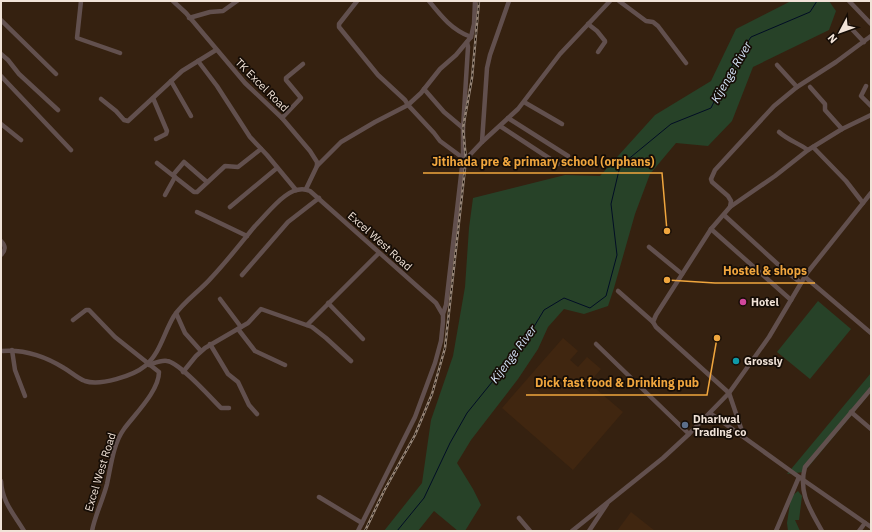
<svg xmlns="http://www.w3.org/2000/svg" width="872" height="532" viewBox="0 0 872 532" font-family="'IBM Plex Sans',sans-serif">
  <style>
    .built { fill: #402610 }
    .green { fill: #274228 }
    .lines { fill: none; stroke-linecap: round; stroke-linejoin: round }
    .stream { stroke: #010d25; stroke-width: 1 }
    .minor { stroke: #62504e; stroke-width: 4.5 }
    .rail-casing { stroke: #968577; stroke-width: 2.5 }
    .rail { stroke: #160d06; stroke-width: 1; stroke-dasharray: 3; stroke-linecap: butt }
    .hotel-dot { fill: #d1479c; stroke: #160d06; stroke-width: 1.5 }
    .culture-dot { fill: #0f9aa8; stroke: #160d06; stroke-width: 1.5 }
    .service-dot { fill: #5c6f8a; stroke: #160d06; stroke-width: 1.5 }
    .labels { text-anchor: middle; dominant-baseline: central; stroke-width: 3.5; stroke-linejoin: round; paint-order: stroke }
    .street-label { font-size: 11px; fill: #f1e3d8; stroke: #160d06 }
    .poi-label { font-size: 11px; font-weight: bold; fill: #f1e3d8; stroke: #160d06; text-anchor: start }
    .water-label { font-size: 12px; font-style: italic; fill: #d2e1f7; stroke: #160d06 }
    .leader { fill: none; stroke: #f0a63e; stroke-width: 1.5 }
    .callout-dot { fill: #f0a63e; stroke: #160d06; stroke-width: 1.5 }
    .callout-label { font-size: 12px; text-anchor: middle; font-weight: bold; fill: #f0a63e; stroke: #160d06; stroke-width: 3.5; stroke-linejoin: round; paint-order: stroke }
  </style>
  <rect width="100%" height="100%" fill="#352110"/>
  <g class="built">
    <polygon points="563,338 578,351 570,360 578,367 587,357 601,369 589,383 623,412 573,470 502,408"/>
    <polygon points="631,512 655,531 617,531"/>
  </g>
  <g class="green">
    <polygon points="791,1 829,1 836,11 829,30 753,67 732,121 708,146 676,143 650,174 635,214 614,288 608,306 584,314 564,309 548,327 538,349 518,379 471,440 457,463 473,489 481,505 465,531 458,531 434,511 418,531 384,531 422,483 431,420 453,356 465,287 469,228 473,198 565,175 600,176 655,115 711,81 736,29"/>
    <polygon points="818,301 851,329 810,379 777,352"/>
    <polygon points="871,373 871,392 804,472 787,474"/>
    <polygon points="798,491 802,496 799,520 795,520 800,531 788,531 787,523 791,497"/>
  </g>
  <g class="lines">
    <polyline class="stream" points="397,531 424,498 450,443 467,413 526,340 544,310 564,298 590,308 606,296 617,255 611,204 620,166 671,124 711,108 733,64 751,37 810,12 817,1"/>
    <g class="minor">
      <polyline points="81,1 77,38 120,53"/>
      <polyline points="173,1 186,13 245,83 282,118 310,151 317,162 317,166 306,189"/>
      <polyline points="357,1 339,24 339,27 378,75 405,100 408,105 434,133 440,141 463,158"/>
      <path d="M 429,1 C 441,16 452,30 471,37"/>
      <polyline points="619,1 646,21 653,22 658,26 686,63"/>
      <polyline points="849,1 871,24"/>
      <polyline points="189,18 210,12 223,11 237,1"/>
      <polyline points="1,20 56,74"/>
      <polyline points="588,24 597,31 605,41 605,42 598,52"/>
      <polyline points="848,25 864,42"/>
      <polyline points="1,54 8,60 19,74 58,110"/>
      <polyline points="198,61 217,86 250,137 267,155 296,190"/>
      <polyline points="777,65 797,87"/>
      <polyline points="1,76 71,150"/>
      <polyline points="171,81 191,116"/>
      <polyline points="866,86 861,96 871,106"/>
      <polyline points="810,87 825,104 825,110 842,129"/>
      <polyline points="424,89 444,112 463,128"/>
      <polyline points="153,98 167,131 166,134 156,139"/>
      <polyline points="101,99 116,111 124,120 128,121 182,71 216,50"/>
      <polyline points="524,102 562,124"/>
      <polyline points="282,118 301,98 286,80 286,78 303,64"/>
      <polyline points="508,118 568,156"/>
      <polyline points="1,124 21,140"/>
      <polyline points="500,126 558,164"/>
      <path d="M 779,132 C 788,140 798,143 808,150"/>
      <polyline points="482,142 487,68 490,55 509,1"/>
      <polyline points="813,147 846,181 863,203"/>
      <polyline points="466,159 482,142 518,109 560,54 610,1"/>
      <polyline points="157,163 194,192 197,192 225,166 238,167 261,149"/>
      <polyline points="317,166 341,142 375,122 408,105 421,93 440,69 456,55 471,37 474,24 475,1"/>
      <polyline points="173,175 184,162 207,182"/>
      <polyline points="165,195 175,177"/>
      <polyline points="230,207 277,168"/>
      <polyline points="730,207 775,176 808,150 842,129 871,115"/>
      <polyline points="197,212 247,236"/>
      <polyline points="724,215 782,268 801,283"/>
      <polyline points="711,229 791,300"/>
      <path d="M 1,241 C 6,246 6,250 1,255"/>
      <polyline points="649,247 682,274"/>
      <polyline points="242,275 288,222 319,198"/>
      <polyline points="805,277 871,333"/>
      <polyline points="618,291 653,322"/>
      <polyline points="220,299 241,327"/>
      <polyline points="328,303 363,339"/>
      <polyline points="176,313 185,333 201,351"/>
      <polyline points="443,314 446,305 463,158 463,128 468,47 467,42"/>
      <path d="M 73,320 L 86,310 L 89,310 L 115,337 L 159,372 C 159,391 135,414 124,429 C 113,444 111,466 107,484 C 103,500 95,515 92,531"/>
      <polyline points="307,325 379,253"/>
      <polyline points="238,329 255,351 285,365"/>
      <polyline points="210,344 228,374 238,382 249,405 257,414"/>
      <polyline points="596,344 689,434"/>
      <polyline points="12,350 15,370 25,396"/>
      <path d="M 1,351 C 24,349 45,356 64,368 C 71,372 77,378 85,381 C 100,386 133,376 145,366 C 160,354 164,332 174,316 C 184,301 200,291 212,277 C 227,261 241,243 255,226 C 265,216 274,204 285,196 C 293,190 301,187 310,191 L 436,303 L 443,315 L 443,322 L 441,341 L 435,363 L 415,417 L 358,531"/>
      <path d="M 149,365 C 155,363 161,360 167,361 C 179,362 211,398 221,408 L 229,408"/>
      <polyline points="183,372 196,356 205,348 248,323 261,309 312,327 326,338 351,361"/>
      <polyline points="851,412 871,429"/>
      <polyline points="710,413 799,477 871,527"/>
      <polyline points="744,437 729,393 656,327 653,322 656,315 711,229 730,207 731,201 728,196 712,182 711,179 715,170 774,106 797,87 836,62 871,36"/>
      <path d="M 1,481 C 2,502 14,514 24,531"/>
      <polyline points="319,497 362,523"/>
      <polyline points="519,518 530,531"/>
      <polyline points="572,531 663,458 689,434 729,393 769,337 807,273 871,193"/>
      <polyline points="589,531 607,504"/>
      <polyline points="776,531 799,477"/>
      <path d="M 822,531 C 810,509 798,493 805,467 L 871,389"/>
      <polyline points="859,531 865,523"/>
    </g>
    <g class="rail-casing">
      <polyline id="rail" points="365,531 384,491 415,435 432,394 445,348 466,159 463,128 472,78 479,1"/>
    </g>
    <use href="#rail" class="rail"/>
  </g>
  <circle class="hotel-dot" cx="743" cy="302" r="4"/>
  <circle class="culture-dot" cx="736" cy="361" r="4"/>
  <circle class="service-dot" cx="685" cy="425" r="4"/>
  <g class="labels">
    <g class="street-label">
      <text transform="translate(262 85) rotate(45)">TK Excel Road</text>
      <text transform="translate(380 241) rotate(42)">Excel West Road</text>
      <text transform="translate(100 472) rotate(-73)">Excel West Road</text>
    </g>
    <g class="poi-label">
      <text x="751" y="302">Hotel</text>
      <text x="744" y="361">Grossly</text>
      <text x="693" y="419">Dhariwal<tspan x="693" dy="13">Trading co</tspan></text>
    </g>
    <g class="water-label">
      <text transform="translate(731 72) rotate(-60)">Kijenge River</text>
      <text transform="translate(513 354) rotate(-53)">Kijenge River</text>
    </g>
  </g>
  <path class="leader" d="M667 231L662 173H423M667 280L715 283H815M717 338L707 395H526"/>
  <g class="callout-dot">
    <circle cx="667" cy="231" r="4"/>
    <circle cx="667" cy="280" r="4"/>
    <circle cx="717" cy="338" r="4"/>
  </g>
  <g class="callout-label">
    <text x="543" y="166">Jitihada pre &amp; primary school (orphans)</text>
    <text x="765" y="275">Hostel &amp; shops</text>
    <text x="617" y="387">Dick fast food &amp; Drinking pub</text>
  </g>
  <rect width="872" height="532" fill="none" stroke="#f1e3d8" stroke-width="4"/>
  <g transform="translate(840 32) rotate(229)" stroke="#160d06" stroke-width="3" paint-order="stroke">
  <path d="M0-3L7 15L0 10L-7 15Z" fill="#f1e3d8"/>
  <text y="-6" font-size="11" font-weight="bold" text-anchor="middle" fill="#f1e3d8">N</text>
  </g>
</svg>
